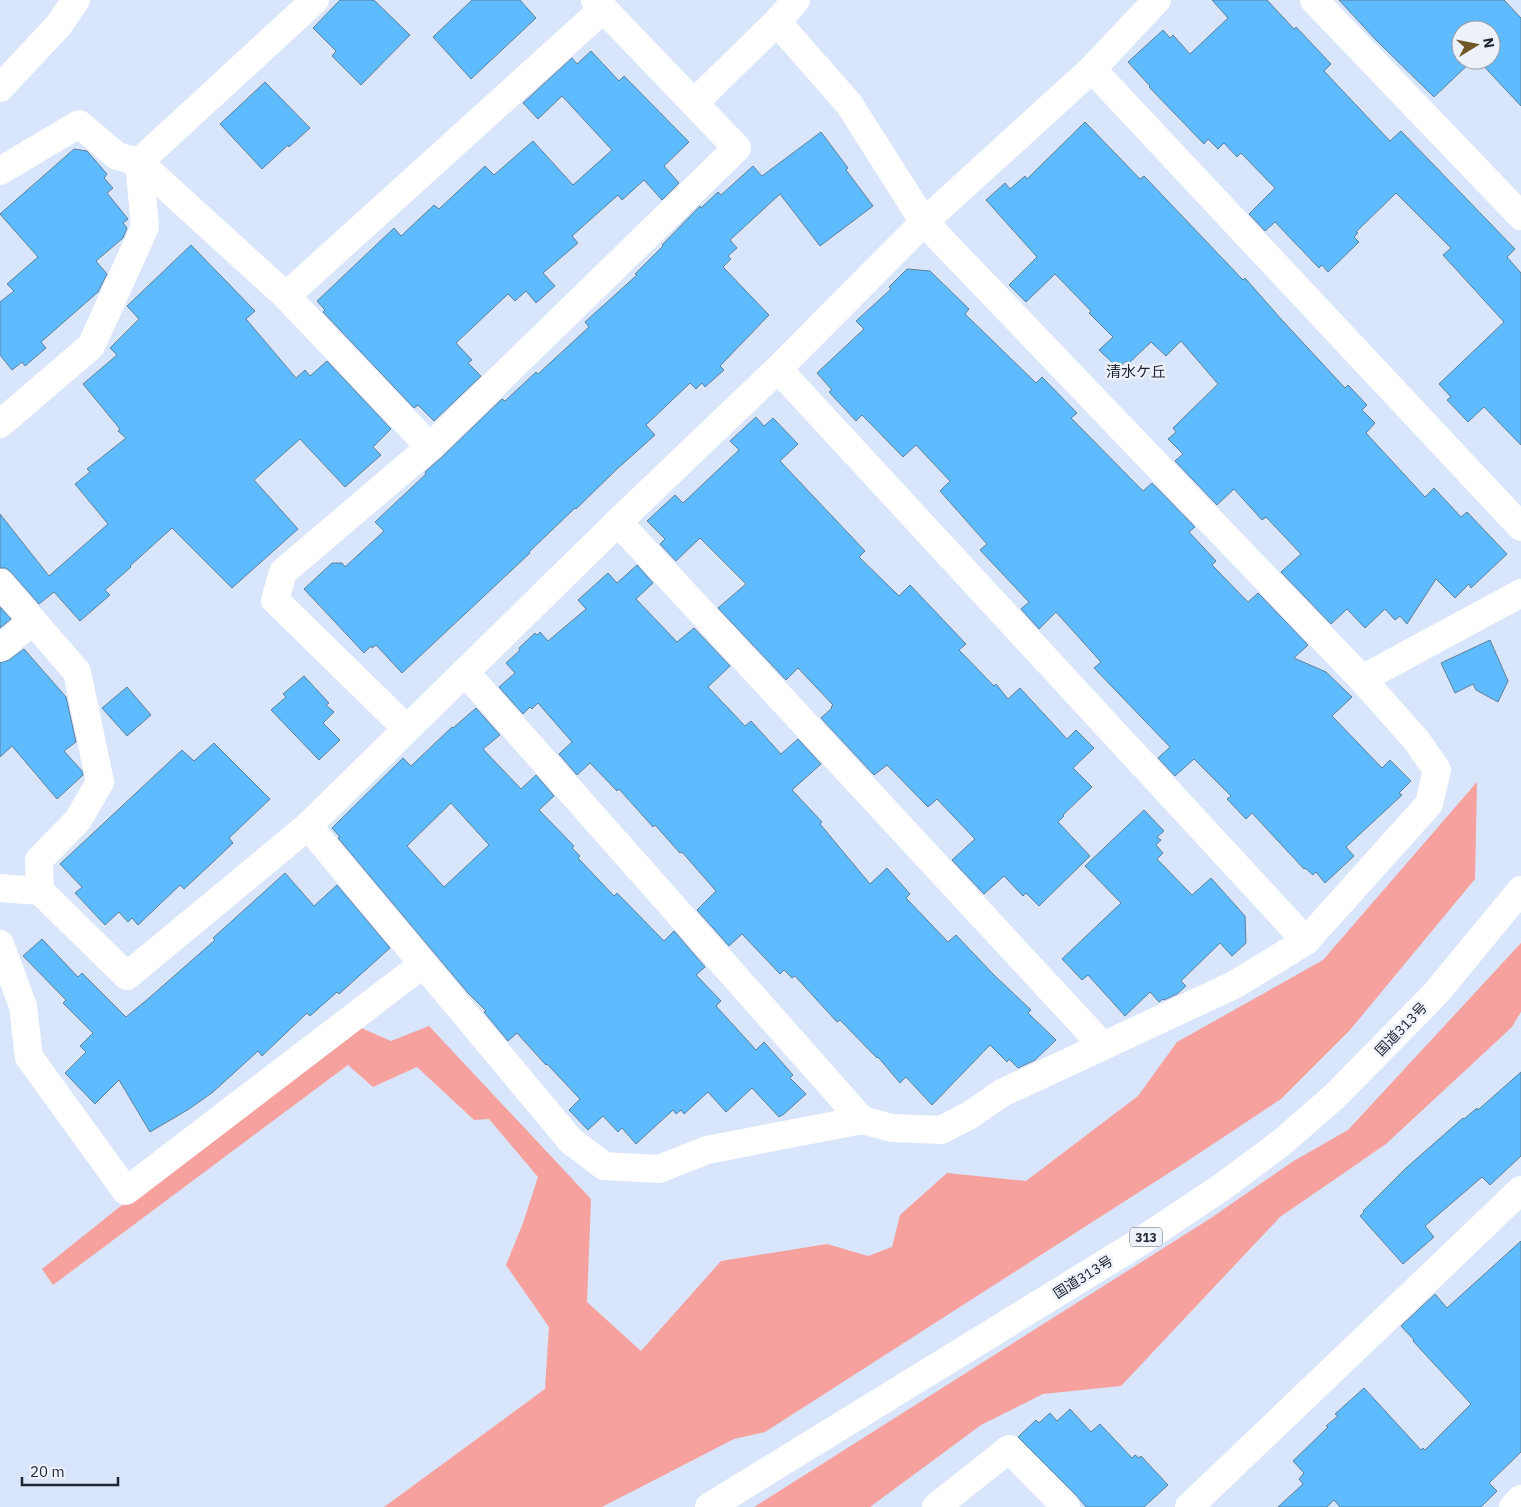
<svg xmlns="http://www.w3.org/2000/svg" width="1521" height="1507" viewBox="0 0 1521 1507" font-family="'IBM Plex Sans','Noto Sans JP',sans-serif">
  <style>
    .green { fill: #f6a19d }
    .building { fill: #5dbbfe; stroke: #608099; fill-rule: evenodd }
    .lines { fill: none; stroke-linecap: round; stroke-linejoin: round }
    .minor { stroke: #fff; stroke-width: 28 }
    .highway { stroke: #fff; stroke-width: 28 }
    .labels { text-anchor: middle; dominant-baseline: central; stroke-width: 4.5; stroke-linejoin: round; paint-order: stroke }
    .shield { fill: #edf1f9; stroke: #5c626e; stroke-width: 1 }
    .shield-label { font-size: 12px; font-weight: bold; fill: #1e2532 }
    .street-label { font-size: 14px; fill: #1e2532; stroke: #edf1f9 }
    .neighbourhood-label { font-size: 15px; fill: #1e2532; stroke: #edf1f9 }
  </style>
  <rect width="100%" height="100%" fill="#d9e5fa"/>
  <g class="green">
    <polygon points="1477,782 1475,879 1350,1030 1281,1099 1189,1160 765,1432 734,1439 602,1507 384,1507 545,1389 549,1327 506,1265 523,1223 538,1177 489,1119 474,1120 417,1067 373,1087 348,1065 53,1285 42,1269 137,1193 359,1027 391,1041 429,1026 591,1199 587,1302 641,1351 721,1261 827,1244 868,1256 892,1247 900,1215 947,1173 1026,1181 1138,1096 1177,1042 1323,960"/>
    <polygon points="1521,943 1521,1012 1512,1027 1386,1144 1280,1217 1121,1386 1043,1394 981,1425 870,1507 754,1507 1211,1218 1292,1162 1348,1130"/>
  </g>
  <g class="building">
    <polygon points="340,0 374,0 410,35 361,85 332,56 336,51 313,28"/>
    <polygon points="472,0 520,0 536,18 471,79 433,37"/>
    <polygon points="1212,0 1267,0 1294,29 1296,27 1331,64 1324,71 1390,141 1401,131 1515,249 1507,257 1521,273 1521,445 1484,407 1468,422 1447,400 1451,397 1439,384 1504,322 1443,255 1451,248 1396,193 1356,232 1358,233 1354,237 1359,242 1328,272 1322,265 1319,268 1275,222 1265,231 1249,214 1275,188 1241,153 1237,157 1224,143 1218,149 1208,139 1204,144 1149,87 1150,86 1128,62 1163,30 1170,38 1173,35 1190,54 1228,18"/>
    <polygon points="1339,0 1504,0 1521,18 1521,106 1478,60 1491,60 1491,30 1461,30 1461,60 1473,60 1434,97 1376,40"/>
    <polygon points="591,51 619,81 624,76 689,142 664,166 679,183 662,200 644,180 622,200 618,195 572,236 578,243 543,273 555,286 536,303 526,291 515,301 508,294 456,343 472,360 468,363 481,376 434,421 418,405 414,408 323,312 325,310 317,301 394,228 401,236 434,205 439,209 485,166 494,175 533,141 573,185 612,150 562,96 538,119 523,103 572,58 577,64"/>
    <polygon points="265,82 310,128 289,147 288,145 262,169 220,124"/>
    <polygon points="1085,122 1140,179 1144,176 1243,280 1245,278 1281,319 1345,388 1348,385 1367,405 1362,410 1375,423 1366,433 1425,497 1434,488 1461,517 1467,512 1507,554 1471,588 1469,584 1455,598 1436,579 1407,624 1400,616 1395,620 1385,609 1365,628 1347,609 1331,624 1281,572 1301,554 1266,517 1262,520 1234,489 1217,505 1175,461 1183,454 1168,439 1176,432 1173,428 1218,384 1181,341 1166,356 1151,342 1128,364 1126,361 1118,368 1099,350 1113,337 1089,313 1091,311 1055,274 1026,302 1009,285 1037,257 986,200 1005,183 1010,189 1025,176 1027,179"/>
    <polygon points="821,132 848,168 846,170 873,206 820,246 780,194 730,240 737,248 728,256 731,259 723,267 769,315 720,366 724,370 705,387 702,383 696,389 690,383 646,425 655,435 617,469 576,509 575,508 529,552 530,553 402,673 376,645 372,648 371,646 364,653 304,589 332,563 342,563 345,567 384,531 375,522 426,474 425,472 441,458 502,399 505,401 536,372 538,374 589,327 585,322 637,275 635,274 663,246 662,245 700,206 701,208 718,192 721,195 753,166 762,176"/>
    <polygon points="74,149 87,151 107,174 104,178 113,188 107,193 128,219 123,223 127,228 123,238 96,261 107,274 98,292 41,342 46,348 25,366 22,362 12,370 0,355 0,302 14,291 7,284 38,257 0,214"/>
    <polygon points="191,245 255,311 246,319 296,378 305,370 310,376 327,361 391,429 373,447 381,455 345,487 300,439 254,480 298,529 232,588 172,528 130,566 131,567 105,590 110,595 80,621 54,592 39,604 12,573 6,568 0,568 0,514 49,576 108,524 75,484 90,472 87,469 126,438 118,431 120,429 83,384 117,355 110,348 139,319 127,306"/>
    <polygon points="907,269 930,271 969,309 965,314 1036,383 1042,377 1077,413 1071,418 1143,491 1152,483 1195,527 1189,532 1216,561 1212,565 1248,602 1258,593 1308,645 1294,658 1326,672 1352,697 1332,716 1382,768 1390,760 1411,781 1399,793 1402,795 1346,847 1354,856 1325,883 1316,872 1313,875 1305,868 1304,869 1252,813 1246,819 1227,799 1231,796 1194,759 1175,776 1158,758 1170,747 1094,668 1101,662 1056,612 1039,629 1021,609 1029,602 980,550 987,544 940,491 950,481 916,445 903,457 862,415 856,421 829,392 832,390 817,373 864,329 856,321 891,289 889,287"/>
    <polygon points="756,417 764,426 773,418 798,444 780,461 865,551 859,557 899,596 910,585 966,644 959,650 994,686 996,684 1008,699 1020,688 1067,739 1076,730 1094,748 1073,768 1092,787 1063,815 1064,816 1058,822 1090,856 1039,906 1026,893 1023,896 1004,876 984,894 952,860 975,839 937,799 928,807 887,765 874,775 821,718 832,708 831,707 833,705 798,668 786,680 718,608 746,584 700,538 676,561 660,544 665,539 647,521 675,495 683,503 739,450 730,441"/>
    <polygon points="637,565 653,583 636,599 677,642 694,628 730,666 708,687 745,726 751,721 781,754 798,739 821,764 792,790 822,822 820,824 870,884 887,868 910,894 906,898 948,942 956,935 994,975 1031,1010 1028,1013 1056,1040 1035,1060 1018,1068 1009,1059 1007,1062 990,1045 932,1105 906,1077 900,1083 878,1057 877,1058 840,1020 837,1022 795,976 792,978 784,970 780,974 742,934 729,946 697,910 716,891 682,852 680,853 655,825 653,827 619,789 617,791 590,763 577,775 559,754 572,742 538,703 532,709 530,707 523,714 499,687 515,673 506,663 520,650 519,648 535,633 537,635 540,632 548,641 586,609 578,600 608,573 617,583"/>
    <polygon points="0,607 11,619 0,628"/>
    <polygon points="1490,640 1508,681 1498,702 1476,690 1473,684 1455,693 1441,663"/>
    <polygon points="24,649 66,697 76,742 64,751 82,771 83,775 57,799 12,746 0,757 0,663 9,660"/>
    <polygon points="304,676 329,703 326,705 334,712 323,723 340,740 319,760 271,710 286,697 283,694"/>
    <polygon points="127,687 151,715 127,736 102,708"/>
    <path d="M 476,708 L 500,735 L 483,749 L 521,789 L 536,775 L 554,796 L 539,810 L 574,846 L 572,848 L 580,856 L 578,858 L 614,896 L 617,893 L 664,941 L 674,931 L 705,967 L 696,975 L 721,1001 L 716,1006 L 756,1050 L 764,1042 L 793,1075 L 790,1078 L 806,1094 L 784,1114 L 779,1117 L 752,1088 L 726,1112 L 708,1092 L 684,1114 L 681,1110 L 676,1114 L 673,1110 L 636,1144 L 622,1128 L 618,1132 L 603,1116 L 588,1130 L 569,1110 L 580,1099 L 547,1064 L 546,1065 L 517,1033 L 508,1041 L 484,1012 L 486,1011 L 468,993 L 338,838 L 340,837 L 332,828 L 403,758 L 411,766 L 452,727 L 453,728 ZM 451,803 L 489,845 L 444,887 L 407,846 Z"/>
    <polygon points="214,743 270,799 229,838 233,843 213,862 184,889 180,885 138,925 132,918 128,922 119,912 105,925 75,893 82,887 60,864 182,750 194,761"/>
    <polygon points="1144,810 1164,831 1157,837 1161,840 1156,845 1163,853 1157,859 1192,895 1211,878 1245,916 1246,943 1232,956 1220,943 1181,981 1186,986 1177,994 1164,1000 1163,999 1159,1002 1150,992 1125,1016 1088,975 1082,980 1062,959 1121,903 1085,866"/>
    <polygon points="285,873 314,906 337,885 390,948 339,994 337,992 310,1016 307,1013 262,1056 258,1051 213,1092 189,1109 150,1132 119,1080 95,1104 65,1073 86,1052 80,1046 93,1033 63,1003 66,1000 23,956 42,939 78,977 82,973 126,1017 149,998 215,940 213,938"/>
    <polygon points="1521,1072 1521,1156 1490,1185 1482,1177 1425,1226 1434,1237 1403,1264 1360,1216 1364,1212 1363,1211 1406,1168 1463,1118 1464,1119 1477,1108 1478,1110"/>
    <polygon points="1521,1241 1521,1452 1489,1483 1497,1491 1481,1507 1340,1507 1334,1500 1327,1507 1278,1507 1303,1484 1299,1479 1304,1473 1293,1461 1328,1427 1326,1426 1338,1416 1335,1414 1364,1388 1421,1450 1423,1448 1425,1450 1471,1404 1413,1341 1414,1340 1401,1326 1435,1294 1447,1308"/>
    <polygon points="1070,1409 1091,1432 1100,1424 1132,1458 1135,1455 1139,1458 1141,1456 1168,1485 1144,1507 1086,1507 1077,1496 1018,1437 1036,1420 1039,1423 1050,1413 1057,1421"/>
  </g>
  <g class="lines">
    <g class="minor">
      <polyline points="1314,0 1521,216"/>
      <polyline points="1092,69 1521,527"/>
      <polyline points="0,88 58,26 76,0"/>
      <polyline points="694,103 777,22 796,0"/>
      <polyline points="0,171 79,124 117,156 139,162 286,296 430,447 283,572 275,600 407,729"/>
      <polyline points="286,296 603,9"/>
      <polyline points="778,369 1306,941"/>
      <polyline points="0,424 91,346 145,227 139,162 315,0"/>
      <polyline points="430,447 737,148 595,0"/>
      <polyline points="618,522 1103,1046"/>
      <polyline points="0,583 77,672 100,782 78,820 39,860 40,891"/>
      <polyline points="0,648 33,621"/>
      <polyline points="465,672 862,1120"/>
      <polyline points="1362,679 1521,593"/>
      <polyline points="308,826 571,1141 604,1166 659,1169 707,1150 862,1120 892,1128 941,1130 970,1115 1002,1093 1234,985 1306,941 1429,804 1437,770 1417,741 1362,679 924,222 849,104 777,22"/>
      <polyline points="0,888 40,891 127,976 308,826 618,522 778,369 924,222 1092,69 1157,0"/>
      <polyline points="0,944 23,1006 29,1057 126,1191 423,964"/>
      <polyline points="936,1507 1009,1449 1066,1507"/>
      <polyline points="1189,1507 1521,1190"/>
      <polyline points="1513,1507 1521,1499"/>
    </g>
    <polyline class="highway" points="709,1507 1135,1245 1222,1187 1281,1143 1335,1096 1436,993 1521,890"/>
  </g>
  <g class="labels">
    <rect class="shield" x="1130" y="1227.5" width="32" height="19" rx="4"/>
    <g class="shield-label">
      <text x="1146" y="1237">313</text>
    </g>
    <g class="street-label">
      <text transform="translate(1401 1029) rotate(-46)">国道313号</text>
      <text transform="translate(1083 1277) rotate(-32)">国道313号</text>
    </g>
    <g class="neighbourhood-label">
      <text x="1136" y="371">清水ケ丘</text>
    </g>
  </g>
  <g transform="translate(1476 45) rotate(80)"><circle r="24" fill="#edf1f9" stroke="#9a9fa9"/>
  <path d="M0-4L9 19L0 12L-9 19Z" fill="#705828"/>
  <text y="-8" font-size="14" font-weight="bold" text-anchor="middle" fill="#1e2532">N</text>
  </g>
  <path d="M22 1477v8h96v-8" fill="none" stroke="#1e2532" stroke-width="2.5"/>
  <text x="30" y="1477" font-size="15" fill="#1e2532" stroke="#edf1f9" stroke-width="4" paint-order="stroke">20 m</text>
</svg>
